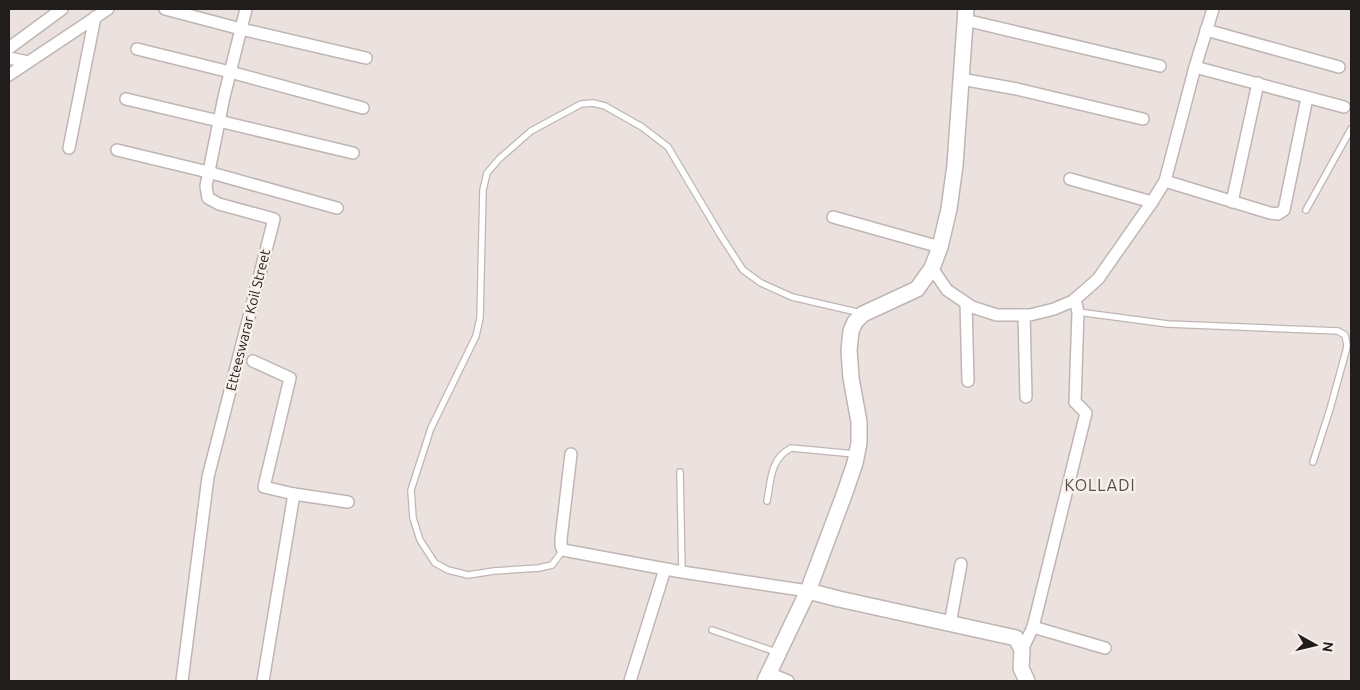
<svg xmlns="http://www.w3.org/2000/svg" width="1360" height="690" viewBox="0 0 1360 690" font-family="Ubuntu,sans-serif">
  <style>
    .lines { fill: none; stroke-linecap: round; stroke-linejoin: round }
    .lane-casing { stroke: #bfb6b3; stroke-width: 8 }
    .street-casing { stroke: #bfb6b3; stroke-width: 14 }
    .secondary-casing { stroke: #bfb6b3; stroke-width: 18 }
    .lane { stroke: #fff; stroke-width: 5.5 }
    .street { stroke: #fff; stroke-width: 11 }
    .secondary { stroke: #fff; stroke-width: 15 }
    .labels { text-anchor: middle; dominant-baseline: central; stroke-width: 5; stroke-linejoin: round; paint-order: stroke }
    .street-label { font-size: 14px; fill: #201d1c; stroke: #f8efeb }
    .quarter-label { font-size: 16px; letter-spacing: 1px; fill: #554e4b; stroke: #f8efeb }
  </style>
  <rect width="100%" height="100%" fill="#ebe1de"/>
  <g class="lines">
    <g class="lane-casing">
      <g id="lane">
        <polyline points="1306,210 1351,129"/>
        <polyline points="1078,312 1168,324 1338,331 1345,335 1347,345 1346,351 1330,409 1313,462"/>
        <polyline points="680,472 682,572"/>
        <path d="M 767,501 C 771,480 770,459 791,448 L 855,454"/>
        <polyline points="563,550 552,565 539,568 494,571 468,575 448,570 435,563 420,540 413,518 411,490 431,428 476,336 480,318 483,190 487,173 499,159 531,131 581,104 593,103 605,106 642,127 668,147 721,236 743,270 761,283 792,297 861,313"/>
        <polyline points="712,630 776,652"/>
      </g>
    </g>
    <g class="street-casing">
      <g id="street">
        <polyline points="165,9 241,29 366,58"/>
        <polyline points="965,20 1160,66"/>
        <polyline points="1206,30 1339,67"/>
        <polyline points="9,48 62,9"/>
        <polyline points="137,49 230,72 363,108"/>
        <polyline points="9,58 28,62"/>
        <polyline points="1195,67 1344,107"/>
        <polyline points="9,75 108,9"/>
        <polyline points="961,79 1017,89 1143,119"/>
        <polyline points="126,99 353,153"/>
        <polyline points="69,148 95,17"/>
        <polyline points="117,150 208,172 337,208"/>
        <polyline points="1070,179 1152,202"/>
        <polyline points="1165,181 1270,213 1278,214 1284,210 1307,98"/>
        <polyline points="1232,202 1258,83"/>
        <polyline points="833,217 940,247"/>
        <polyline points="932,268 947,290 972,307 997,315 1030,315 1054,309 1073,301 1098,279 1152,202 1165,181 1195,67 1213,9"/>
        <polyline points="966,303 968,381"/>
        <polyline points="1024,315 1026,397"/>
        <polyline points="253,361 290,378 264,487 294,494 348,502"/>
        <polyline points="571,454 561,539 561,546 563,550 682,572 808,591"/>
        <polyline points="950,624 961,564"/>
        <polyline points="1033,627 1105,648"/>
        <polyline points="1022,650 1033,627 1086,413 1075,402 1078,312 1075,299"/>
        <polyline points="769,673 788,681"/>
        <polyline points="182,681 208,477 274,219 219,204 208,198 206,186 224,97 246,9"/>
        <polyline points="263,681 294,494"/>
        <polyline points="630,681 665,569"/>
      </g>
    </g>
    <g class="secondary-casing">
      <g id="secondary">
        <polyline points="808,591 839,599 1016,638 1022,650 1021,668 1027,681"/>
        <polyline points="765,681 808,591 844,495 855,463 859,443 859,422 851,378 849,350 851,331 855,322 863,314 917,289 932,268 940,247 949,209 955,165 966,9"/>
      </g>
    </g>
    <use href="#lane" class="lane"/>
    <use href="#street" class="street"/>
    <use href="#secondary" class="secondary"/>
  </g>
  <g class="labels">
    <g class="street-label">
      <text transform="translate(248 320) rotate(-76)">Etteeswarar Koil Street</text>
    </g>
    <g class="quarter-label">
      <text x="1100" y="485">KOLLADI</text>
    </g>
  </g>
  <rect width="1360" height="690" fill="none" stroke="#201d1c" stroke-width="20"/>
  <g transform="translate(1315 645) rotate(98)" stroke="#f8efeb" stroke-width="4" paint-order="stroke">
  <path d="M0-4L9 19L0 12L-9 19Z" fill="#201d1c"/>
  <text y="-8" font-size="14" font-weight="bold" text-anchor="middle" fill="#201d1c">N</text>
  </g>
</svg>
